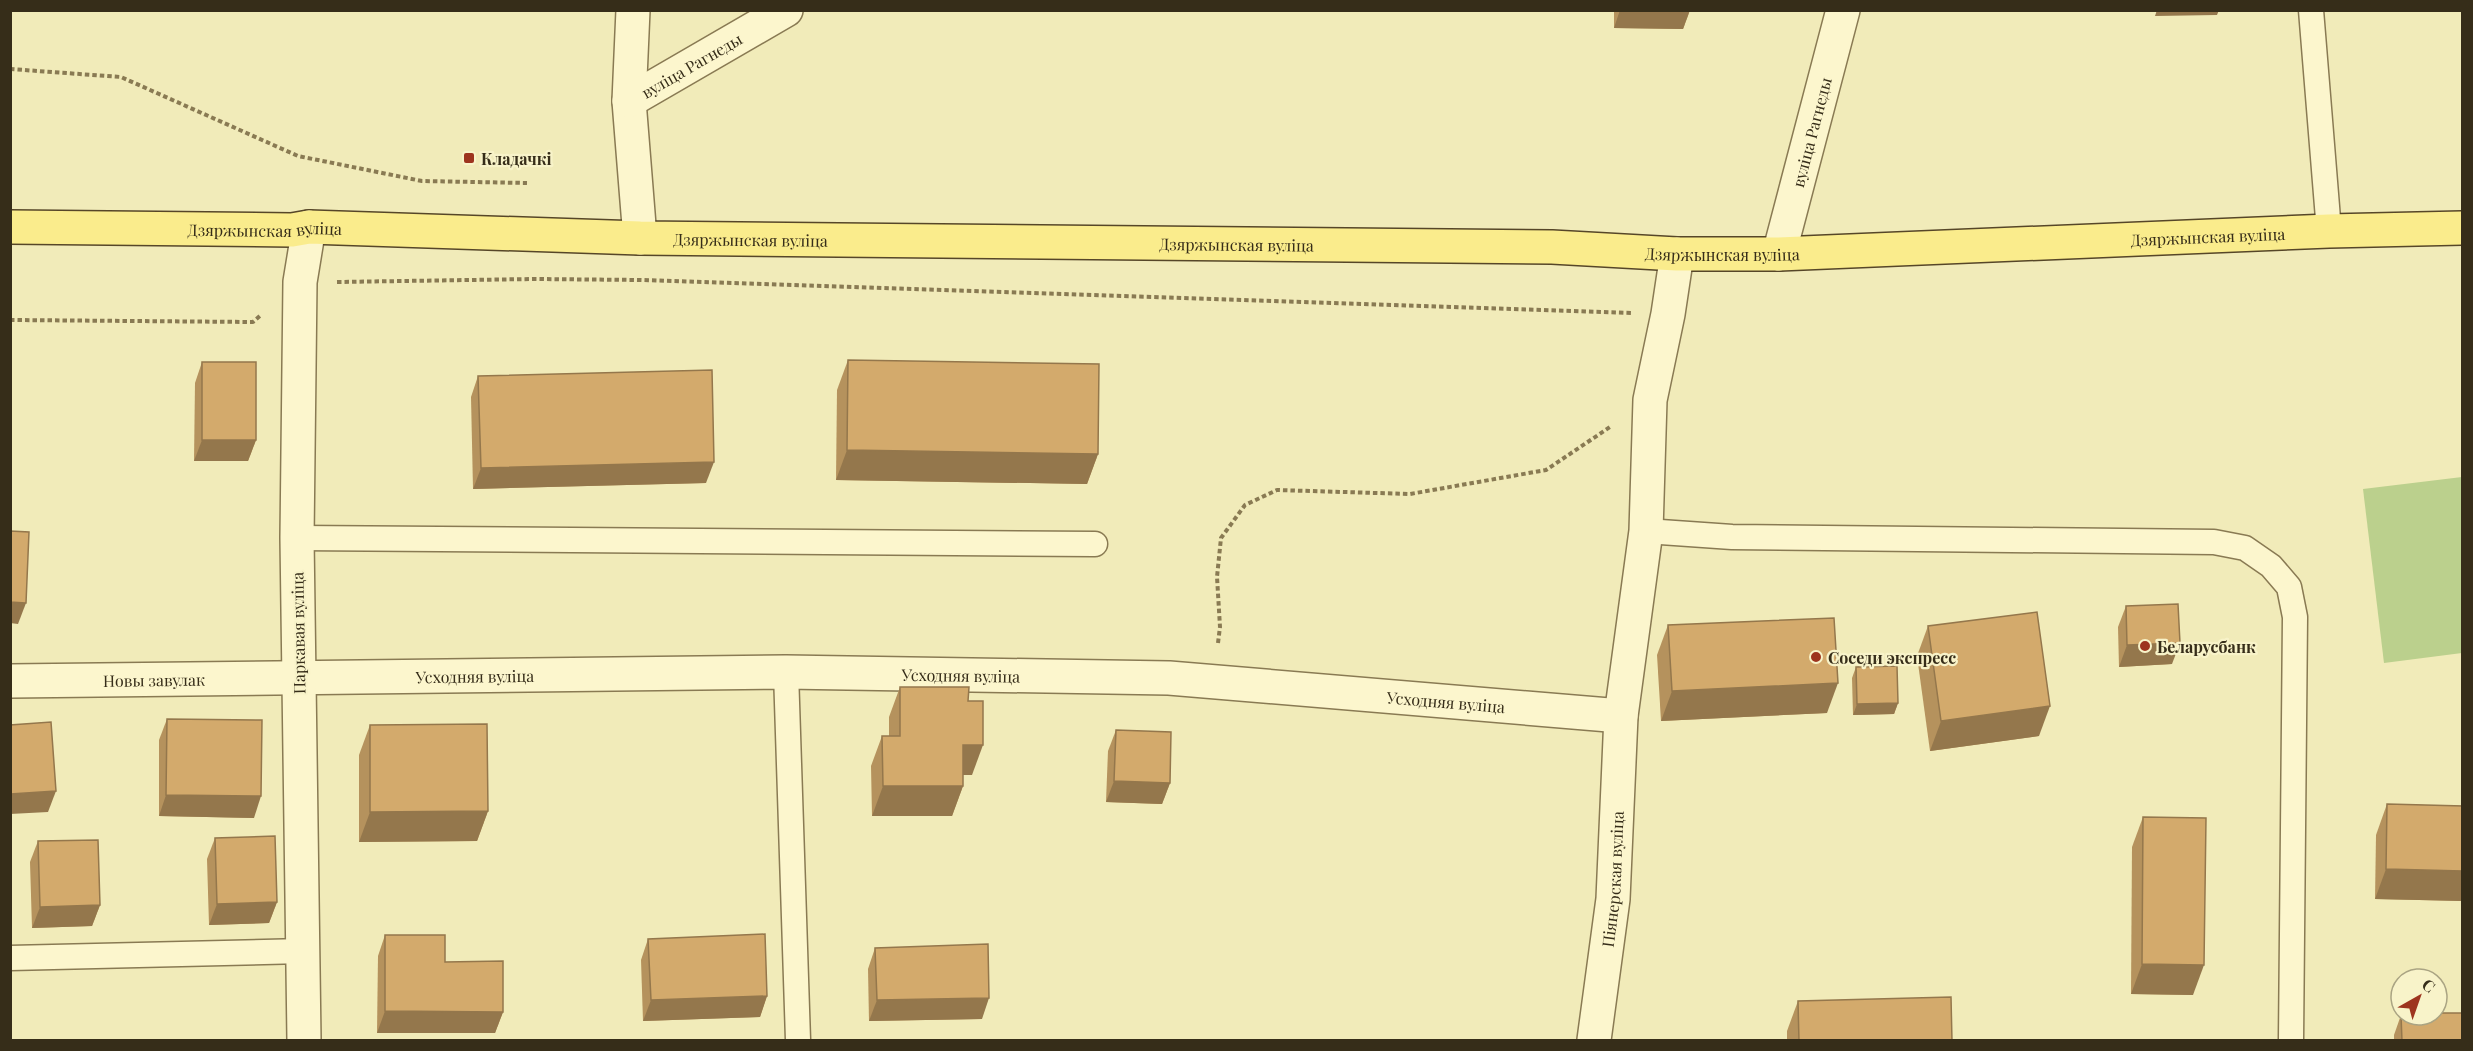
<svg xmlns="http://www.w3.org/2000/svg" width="2473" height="1051" viewBox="0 0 2473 1051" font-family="'Playfair Display',serif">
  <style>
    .green { fill: #bbd08d }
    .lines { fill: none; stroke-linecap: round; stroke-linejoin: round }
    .lane-casing { stroke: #897a53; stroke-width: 27 }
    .street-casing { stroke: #897a53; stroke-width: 36 }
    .primary-casing { stroke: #564628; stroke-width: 36 }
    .path { stroke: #897a53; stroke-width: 4; stroke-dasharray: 4.5 3; stroke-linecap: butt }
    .lane { stroke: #fcf6cd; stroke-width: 24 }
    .street { stroke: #fcf6cd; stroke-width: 33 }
    .primary { stroke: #faec8c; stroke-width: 33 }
    .wall { fill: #b5925d }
    .shaded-wall { fill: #94774c }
    .building { fill: #d3aa6c; stroke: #94774c; stroke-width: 1.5 }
    .poi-dot { fill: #9d341e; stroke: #f8f3c9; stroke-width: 2 }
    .labels { text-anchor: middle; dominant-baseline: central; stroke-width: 4.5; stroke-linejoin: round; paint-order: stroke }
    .street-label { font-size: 16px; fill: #362d19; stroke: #f8f3c9 }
    .poi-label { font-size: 16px; font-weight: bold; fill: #362d19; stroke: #f8f3c9; text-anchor: start }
  </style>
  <rect width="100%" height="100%" fill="#f1ebb9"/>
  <polygon class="green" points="2462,477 2462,653 2384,663 2363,489"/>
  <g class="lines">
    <g class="lane-casing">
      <g id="lane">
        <polyline points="2311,10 2329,231"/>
        <polyline points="1646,531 1732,537 2214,542 2245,548 2271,566 2289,587 2295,617 2291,1040"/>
        <polyline points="297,538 1095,544"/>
        <polyline points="786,672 798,1040"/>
        <polyline points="10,958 304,951"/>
      </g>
    </g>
    <g class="street-casing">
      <g id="street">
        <polyline points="633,10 629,101 640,238"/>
        <path id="s1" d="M 629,101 L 786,10"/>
        <path id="s2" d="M 1779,254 L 1843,10"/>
        <path id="s3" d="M 10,681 L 786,672 L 1169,678 L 1621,716"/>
        <polyline points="304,1040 297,538 300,282 309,227"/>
        <path id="s4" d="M 1594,1040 L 1613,899 L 1621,716 L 1646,531 L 1650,400 L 1668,314 L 1677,254"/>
      </g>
    </g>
    <g class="primary-casing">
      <g id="primary">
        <path id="s5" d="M 10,227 L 292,230 L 309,227 L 640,238 L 1552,247 L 1677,254 L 1779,254 L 2329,231 L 2462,228"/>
      </g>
    </g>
    <g class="path">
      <polyline points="10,69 121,77 298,156 422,181 527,183"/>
      <polyline points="337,282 534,279 641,280 1631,313"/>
      <polyline points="10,320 253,322 261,315"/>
      <polyline points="1218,643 1220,627 1217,577 1221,538 1245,505 1277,490 1410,494 1546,470 1610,427"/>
    </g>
    <use href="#lane" class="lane"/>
    <use href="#street" class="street"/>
    <use href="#primary" class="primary"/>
  </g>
  <g class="wall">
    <polygon points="1614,10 1690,10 1683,29 1614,28"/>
    <polygon points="848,360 1098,454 1087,484 836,480 837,390"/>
    <polygon points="202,362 256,440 248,461 194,461 195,383"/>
    <polygon points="478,376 706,483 473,489 471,397"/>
    <polygon points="2126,606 2172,664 2119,667 2118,627"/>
    <polygon points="1668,625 1827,713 1661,721 1657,655"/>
    <polygon points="1928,626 2039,736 1930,751 1917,656"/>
    <polygon points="1856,667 1898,703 1894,714 1853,715 1852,678"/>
    <polygon points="900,687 968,701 972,775 963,775 963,786 952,816 872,816 871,766 882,736 889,736 889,717"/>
    <polygon points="167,719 254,818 159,816 159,740"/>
    <polygon points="370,725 488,811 477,841 359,842 359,755"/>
    <polygon points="1116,730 1170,783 1162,804 1106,802 1108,751"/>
    <polygon points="2387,804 2463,806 2463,901 2375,899 2376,835"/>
    <polygon points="2143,817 2193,995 2131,994 2132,847"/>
    <polygon points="215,838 277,902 269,923 209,925 207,859"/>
    <polygon points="38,841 100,905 92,926 32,928 30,862"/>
    <polygon points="385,935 445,962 503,1012 495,1033 377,1033 378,956"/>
    <polygon points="648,939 767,996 760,1017 643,1021 641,960"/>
    <polygon points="875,948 982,1019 869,1021 868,969"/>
    <polygon points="1798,1001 1952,1041 1787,1041 1787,1031"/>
    <polygon points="2401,1015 2463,1041 2394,1041 2394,1035"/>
  </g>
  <g class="shaded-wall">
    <polygon points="1620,10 1690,10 1683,29 1614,28"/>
    <polygon points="2157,10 2219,10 2217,15 2155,16"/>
    <polygon points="202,440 256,440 248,461 194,461"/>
    <polygon points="847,450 1098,454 1087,484 836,480"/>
    <polygon points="714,462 706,483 473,489 481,468"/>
    <polygon points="10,602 26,603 18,624 10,623"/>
    <polygon points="2180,643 2172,664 2119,667 2127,645"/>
    <polygon points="1838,683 1827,713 1661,721 1672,691"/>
    <polygon points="1898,703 1894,714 1853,715 1857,704"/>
    <polygon points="2050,706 2039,736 1930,751 1941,721"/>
    <polygon points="963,745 983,745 972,775 952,775"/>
    <polygon points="1114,781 1170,783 1162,804 1106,802"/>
    <polygon points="883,786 963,786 952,816 872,816"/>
    <polygon points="56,791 48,812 10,814 10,794"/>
    <polygon points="166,795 261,796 254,818 159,816"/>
    <polygon points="488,811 477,841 359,842 370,812"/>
    <polygon points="2386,869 2463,871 2463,901 2375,899"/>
    <polygon points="277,902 269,923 209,925 217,904"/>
    <polygon points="100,905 92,926 32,928 40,907"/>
    <polygon points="2142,964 2204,965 2193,995 2131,994"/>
    <polygon points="767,996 760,1017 643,1021 651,1000"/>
    <polygon points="989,998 982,1019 869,1021 877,1000"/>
    <polygon points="385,1011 503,1012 495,1033 377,1033"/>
  </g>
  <g class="building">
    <polygon points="848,360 1099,364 1098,454 847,450"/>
    <rect x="202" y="362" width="54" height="78"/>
    <polygon points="712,370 714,462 481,468 478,376"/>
    <polygon points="10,531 29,532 26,603 10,602"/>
    <polygon points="2178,604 2180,643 2127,645 2126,606"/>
    <polygon points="2037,612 2050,706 1941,721 1928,626"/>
    <polygon points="1834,618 1838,683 1672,691 1668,625"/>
    <polygon points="1897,666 1898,703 1857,704 1856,667"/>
    <polygon points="900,687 969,687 968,701 983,701 983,745 963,745 963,786 883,786 882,736 900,736"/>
    <polygon points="167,719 262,720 261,796 166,795"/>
    <polygon points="51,722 56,791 10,794 10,725"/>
    <polygon points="487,724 488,811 370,812 370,725"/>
    <polygon points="1116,730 1171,732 1170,783 1114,781"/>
    <polygon points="2387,804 2463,806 2463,871 2386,869"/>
    <polygon points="2143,817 2206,818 2204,965 2142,964"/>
    <polygon points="275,836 277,902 217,904 215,838"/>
    <polygon points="98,840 100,905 40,907 38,841"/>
    <polygon points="765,934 767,996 651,1000 648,939"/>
    <polygon points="385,935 445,935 445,962 503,961 503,1012 385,1011"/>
    <polygon points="988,944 989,998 877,1000 875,948"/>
    <polygon points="1951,997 1952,1041 1799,1041 1798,1001"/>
    <polygon points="2437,1013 2463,1013 2463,1041 2402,1041 2401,1015 2437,1015"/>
  </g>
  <g class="poi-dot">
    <rect x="463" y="152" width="12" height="12" rx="3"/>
    <circle cx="2145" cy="646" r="6"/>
    <circle cx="1816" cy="657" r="6"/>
  </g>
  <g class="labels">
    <g class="street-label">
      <text stroke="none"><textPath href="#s1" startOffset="72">вуліца Рагнеды</textPath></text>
      <text stroke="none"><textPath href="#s2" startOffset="126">вуліца Рагнеды</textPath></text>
      <text stroke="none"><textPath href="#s5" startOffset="255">Дзяржынская вуліца</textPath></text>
      <text stroke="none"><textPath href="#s5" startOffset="2199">Дзяржынская вуліца</textPath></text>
      <text stroke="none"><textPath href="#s5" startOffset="741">Дзяржынская вуліца</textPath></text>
      <text stroke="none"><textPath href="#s5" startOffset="1227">Дзяржынская вуліца</textPath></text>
      <text stroke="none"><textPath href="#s5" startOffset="1713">Дзяржынская вуліца</textPath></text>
      <text transform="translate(298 633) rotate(-91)">Паркавая вуліца</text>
      <text stroke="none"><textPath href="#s3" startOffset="951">Усходняя вуліца</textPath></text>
      <text stroke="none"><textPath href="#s3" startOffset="465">Усходняя вуліца</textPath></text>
      <text stroke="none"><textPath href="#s3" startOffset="144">Новы завулак</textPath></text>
      <text stroke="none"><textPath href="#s3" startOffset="1437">Усходняя вуліца</textPath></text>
      <text stroke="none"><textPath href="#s4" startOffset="162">Піянерская вуліца</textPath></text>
    </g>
    <g class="poi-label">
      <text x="481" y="158">Кладачкі</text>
      <text x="2157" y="646">Беларусбанк</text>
      <text x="1828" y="657">Соседи экспресс</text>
    </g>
  </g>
  <rect width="2473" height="1051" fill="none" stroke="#362d19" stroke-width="24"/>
  <g transform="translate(2419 997) rotate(40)"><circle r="28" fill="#f8f3c9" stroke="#aaa483" stroke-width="1.5"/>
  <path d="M0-4.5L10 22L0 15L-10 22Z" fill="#9d341e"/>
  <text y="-9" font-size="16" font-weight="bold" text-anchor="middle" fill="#362d19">С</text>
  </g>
</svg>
